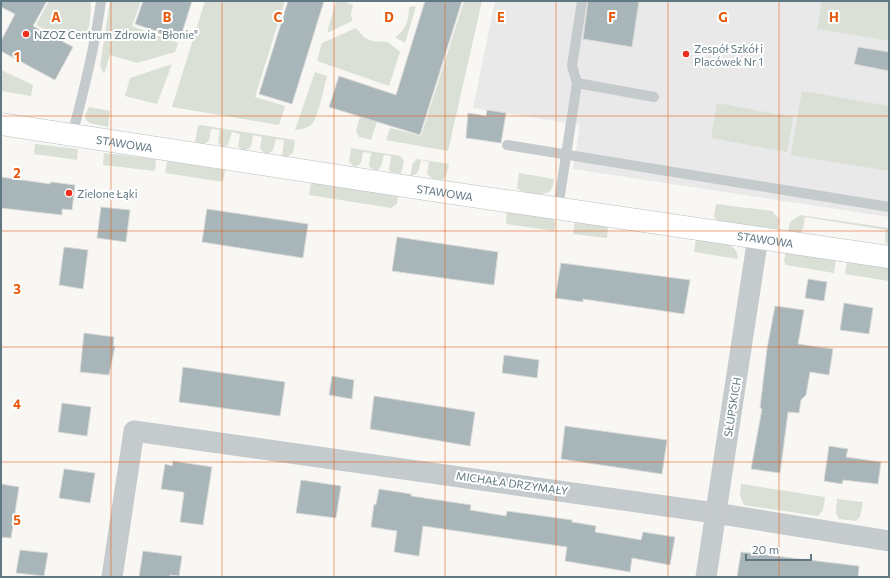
<svg xmlns="http://www.w3.org/2000/svg" width="890" height="578" viewBox="0 0 890 578" font-family="Commissioner,sans-serif">
  <style>
    .built { fill: #e8e9e8 }
    .green { fill: #dae0d5 }
    .building { fill: #a8b5b9; stroke: #d9d9d7 }
    .lines { fill: none; stroke-linecap: round; stroke-linejoin: round }
    .secondary-casing { stroke: #b7bec1; stroke-width: 23 }
    .lane { stroke: #c5cacd; stroke-width: 10 }
    .street { stroke: #c5cacd; stroke-width: 21 }
    .secondary { stroke: #fff; stroke-width: 22 }
    .grid { fill: none; stroke: #e8590c; stroke-width: 1; stroke-opacity: 0.55 }
    .poi-dot { fill: #f12d1b; stroke: #fff; stroke-width: 1.5 }
    .labels { text-anchor: middle; dominant-baseline: central; stroke-width: 4; stroke-linejoin: round; paint-order: stroke }
    .poi-label { font-size: 11px; fill: #607882; stroke: #fff; text-anchor: start }
    .street-label { font-size: 11px; fill: #607882; stroke: #fff }
    .grid-label { font-size: 13px; text-anchor: middle; font-weight: bold; fill: #e8590c; stroke: #fff; stroke-width: 4; stroke-linejoin: round; paint-order: stroke }
  </style>
  <rect width="100%" height="100%" fill="#f8f7f4"/>
  <polygon class="built" points="495,1 889,1 889,217 573,169 580,125 473,108"/>
  <g class="green">
    <path d="M 49,1 L 91,1 C 90,11 92,30 83,37 L 78,36 L 66,29 L 61,38 L 36,25 Z"/>
    <polygon points="110,1 141,1 132,26 178,43 175,52 137,63 110,55 104,74 100,66"/>
    <polygon points="205,1 285,1 255,97 285,106 279,125 172,107"/>
    <polygon points="336,1 344,1 353,5 351,13 352,21 327,33"/>
    <polygon points="464,1 482,1 448,151 386,140 390,128 421,136"/>
    <polygon points="822,1 889,1 889,41 817,29"/>
    <path d="M 416,6 L 405,43 L 395,37 C 406,30 409,20 409,7 Z"/>
    <polygon points="356,28 365,38 372,41 388,42 400,52 389,86 317,61 322,43"/>
    <polygon points="172,64 157,104 125,96 130,78"/>
    <polygon points="1,70 33,85 31,96 1,91"/>
    <path d="M 315,72 L 327,76 C 324,86 318,120 311,125 C 306,129 301,129 295,130 Z"/>
    <polygon points="370,88 386,94 371,140 359,137 356,131 358,123"/>
    <polygon points="802,91 889,106 889,171 791,155"/>
    <polygon points="717,103 793,117 787,152 711,138"/>
    <polygon points="89,107 110,111 108,127 90,123 86,120 85,115"/>
    <path d="M 200,125 L 295,140 L 293,153 L 287,157 L 282,156 L 284,140 L 276,139 L 273,151 L 267,154 L 264,153 L 260,148 L 262,137 L 253,135 C 252,144 252,150 243,150 L 238,147 L 240,134 L 232,132 L 228,145 L 224,147 L 221,147 L 218,142 L 220,130 L 211,129 L 209,141 L 203,144 L 195,142 L 198,126 Z"/>
    <polygon points="35,144 78,149 77,160 34,154"/>
    <polygon points="351,148 400,156 404,161 401,174 392,172 389,170 391,156 384,155 381,166 378,170 374,170 369,166 371,153 363,152 361,163 356,167 353,166 349,161"/>
    <polygon points="104,153 156,159 155,171 103,165"/>
    <path d="M 417,159 L 449,164 L 446,176 L 442,180 L 433,179 L 427,174 L 429,162 L 421,160 C 419,168 420,175 410,176 L 413,163 Z"/>
    <polygon points="167,161 225,170 223,182 165,173"/>
    <path d="M 519,173 L 554,179 C 553,183 553,188 550,191 C 544,197 522,194 517,188 Z"/>
    <polygon points="311,182 398,195 397,204 391,208 309,195"/>
    <polygon points="716,204 772,211 780,220 778,229 718,221 714,217"/>
    <polygon points="507,210 552,217 556,223 554,231 506,224"/>
    <path d="M 800,215 L 889,228 L 889,246 L 885,241 L 886,230 L 805,217 C 802,232 805,234 788,232 L 790,222 Z"/>
    <polygon points="575,221 608,225 607,238 573,234"/>
    <path d="M 696,238 C 710,240 738,239 738,259 L 694,252 Z"/>
    <polygon points="786,252 836,259 834,273 786,265 784,261"/>
    <polygon points="847,261 889,267 889,281 845,274"/>
    <polygon points="741,484 825,497 823,510 818,516 744,505 740,496"/>
    <polygon points="837,499 863,502 860,517 856,521 839,519 836,513"/>
  </g>
  <g class="building">
    <polygon points="1,1 47,1 33,26 73,47 55,80 1,51 1,41 15,14 1,7"/>
    <polygon points="143,1 192,1 180,39 135,24"/>
    <polygon points="288,1 324,1 292,104 259,94"/>
    <polygon points="425,1 462,1 420,135 329,107 339,76 396,95"/>
    <polygon points="588,1 639,1 632,47 583,39"/>
    <polygon points="858,47 889,52 889,71 854,64"/>
    <polygon points="487,110 506,113 501,143 466,138 468,113 486,116"/>
    <polygon points="1,177 50,184 51,182 75,185 72,210 62,209 62,215 1,208"/>
    <polygon points="101,207 130,210 126,242 97,238"/>
    <polygon points="207,209 308,224 303,258 202,242"/>
    <polygon points="397,237 498,252 494,285 392,271"/>
    <polygon points="64,247 88,250 83,289 59,285"/>
    <polygon points="561,263 690,280 684,314 583,299 583,302 555,298"/>
    <polygon points="808,279 827,282 824,301 805,298"/>
    <polygon points="844,303 873,308 869,334 840,330"/>
    <polygon points="775,306 804,310 798,344 833,349 829,375 810,372 806,395 801,400 799,413 788,412 780,473 751,469 762,409 760,408 767,349"/>
    <polygon points="84,333 114,337 113,346 115,346 109,375 80,372"/>
    <polygon points="504,355 539,360 537,378 502,373"/>
    <polygon points="183,367 285,382 280,416 179,402"/>
    <polygon points="332,376 354,380 352,399 329,395"/>
    <polygon points="374,396 475,412 470,446 370,429"/>
    <polygon points="62,403 91,407 87,436 58,432"/>
    <polygon points="565,426 667,440 662,474 561,459"/>
    <polygon points="829,446 848,449 846,457 881,462 878,484 843,480 842,484 824,481"/>
    <polygon points="173,461 212,467 203,525 180,522 184,493 183,492 161,489 165,464 172,466"/>
    <polygon points="64,469 95,473 90,503 59,498"/>
    <polygon points="301,480 341,486 336,518 296,513"/>
    <polygon points="1,484 19,487 11,538 1,537"/>
    <polygon points="379,489 411,494 411,496 471,505 470,510 506,516 507,511 572,520 572,522 596,526 595,532 641,540 643,532 675,537 670,565 632,558 630,572 565,561 567,547 423,526 419,556 394,552 397,531 371,527 374,504 376,505"/>
    <polygon points="20,550 48,553 44,576 16,573"/>
    <polygon points="143,551 182,556 179,576 170,575 170,577 139,577"/>
    <polygon points="741,552 859,566 858,577 737,577"/>
  </g>
  <g class="lines">
    <g class="secondary-casing">
      <g id="secondary">
        <path id="s1" d="M 1,124 L 404,186 L 889,257"/>
      </g>
    </g>
    <g class="lane">
      <polyline points="577,83 572,66 582,1"/>
      <path d="M 72,135 C 84,91 95,46 101,1"/>
      <polyline points="507,145 889,207"/>
      <polyline points="558,208 577,83 654,97"/>
    </g>
    <g class="street">
      <polyline points="112,577 134,431 715,513 889,541"/>
      <polyline points="706,577 758,237"/>
    </g>
    <use href="#secondary" class="secondary"/>
  </g>
  <path class="grid" d="M 111,1 L 111,577M 222,1 L 222,577M 334,1 L 334,577M 445,1 L 445,577M 556,1 L 556,577M 668,1 L 668,577M 779,1 L 779,577M 1,116 L 889,116M 1,231 L 889,231M 1,347 L 889,347M 1,462 L 889,462"/>
  <g class="poi-dot">
    <circle cx="26" cy="34" r="4"/>
    <circle cx="686" cy="54" r="4"/>
    <circle cx="69" cy="193" r="4"/>
  </g>
  <g class="labels">
    <g class="poi-label">
      <text x="34" y="34">NZOZ Centrum Zdrowia "Błonie"</text>
      <text x="694" y="48">Zespół Szkół i<tspan x="694" dy="13">Placówek Nr 1</tspan></text>
      <text x="77" y="193">Zielone Łąki</text>
    </g>
    <g class="street-label">
      <text stroke="none"><textPath href="#s1" startOffset="125">STAWOWA</textPath></text>
      <text stroke="none"><textPath href="#s1" startOffset="449">STAWOWA</textPath></text>
      <text stroke="none"><textPath href="#s1" startOffset="773">STAWOWA</textPath></text>
      <text transform="translate(732 407) rotate(-81)">SŁUPSKICH</text>
      <text transform="translate(512 483) rotate(8)">MICHAŁA DRZYMAŁY</text>
    </g>
  </g>
  <g class="grid-label">
    <text x="56" y="22">A</text>
    <text x="167" y="22">B</text>
    <text x="278" y="22">C</text>
    <text x="389" y="22">D</text>
    <text x="501" y="22">E</text>
    <text x="612" y="22">F</text>
    <text x="723" y="22">G</text>
    <text x="834" y="22">H</text>
    <text x="17" y="62">1</text>
    <text x="17" y="178">2</text>
    <text x="17" y="294">3</text>
    <text x="17" y="409">4</text>
    <text x="17" y="525">5</text>
  </g>
  <rect width="890" height="578" fill="none" stroke="#607882" stroke-width="4"/>
  <path d="M746 554v6h65v-6" fill="none" stroke="#607882" stroke-width="2"/>
  <text x="752" y="554" font-size="12" fill="#607882" stroke="#ffffff" stroke-width="3" paint-order="stroke">20 m</text>
</svg>
